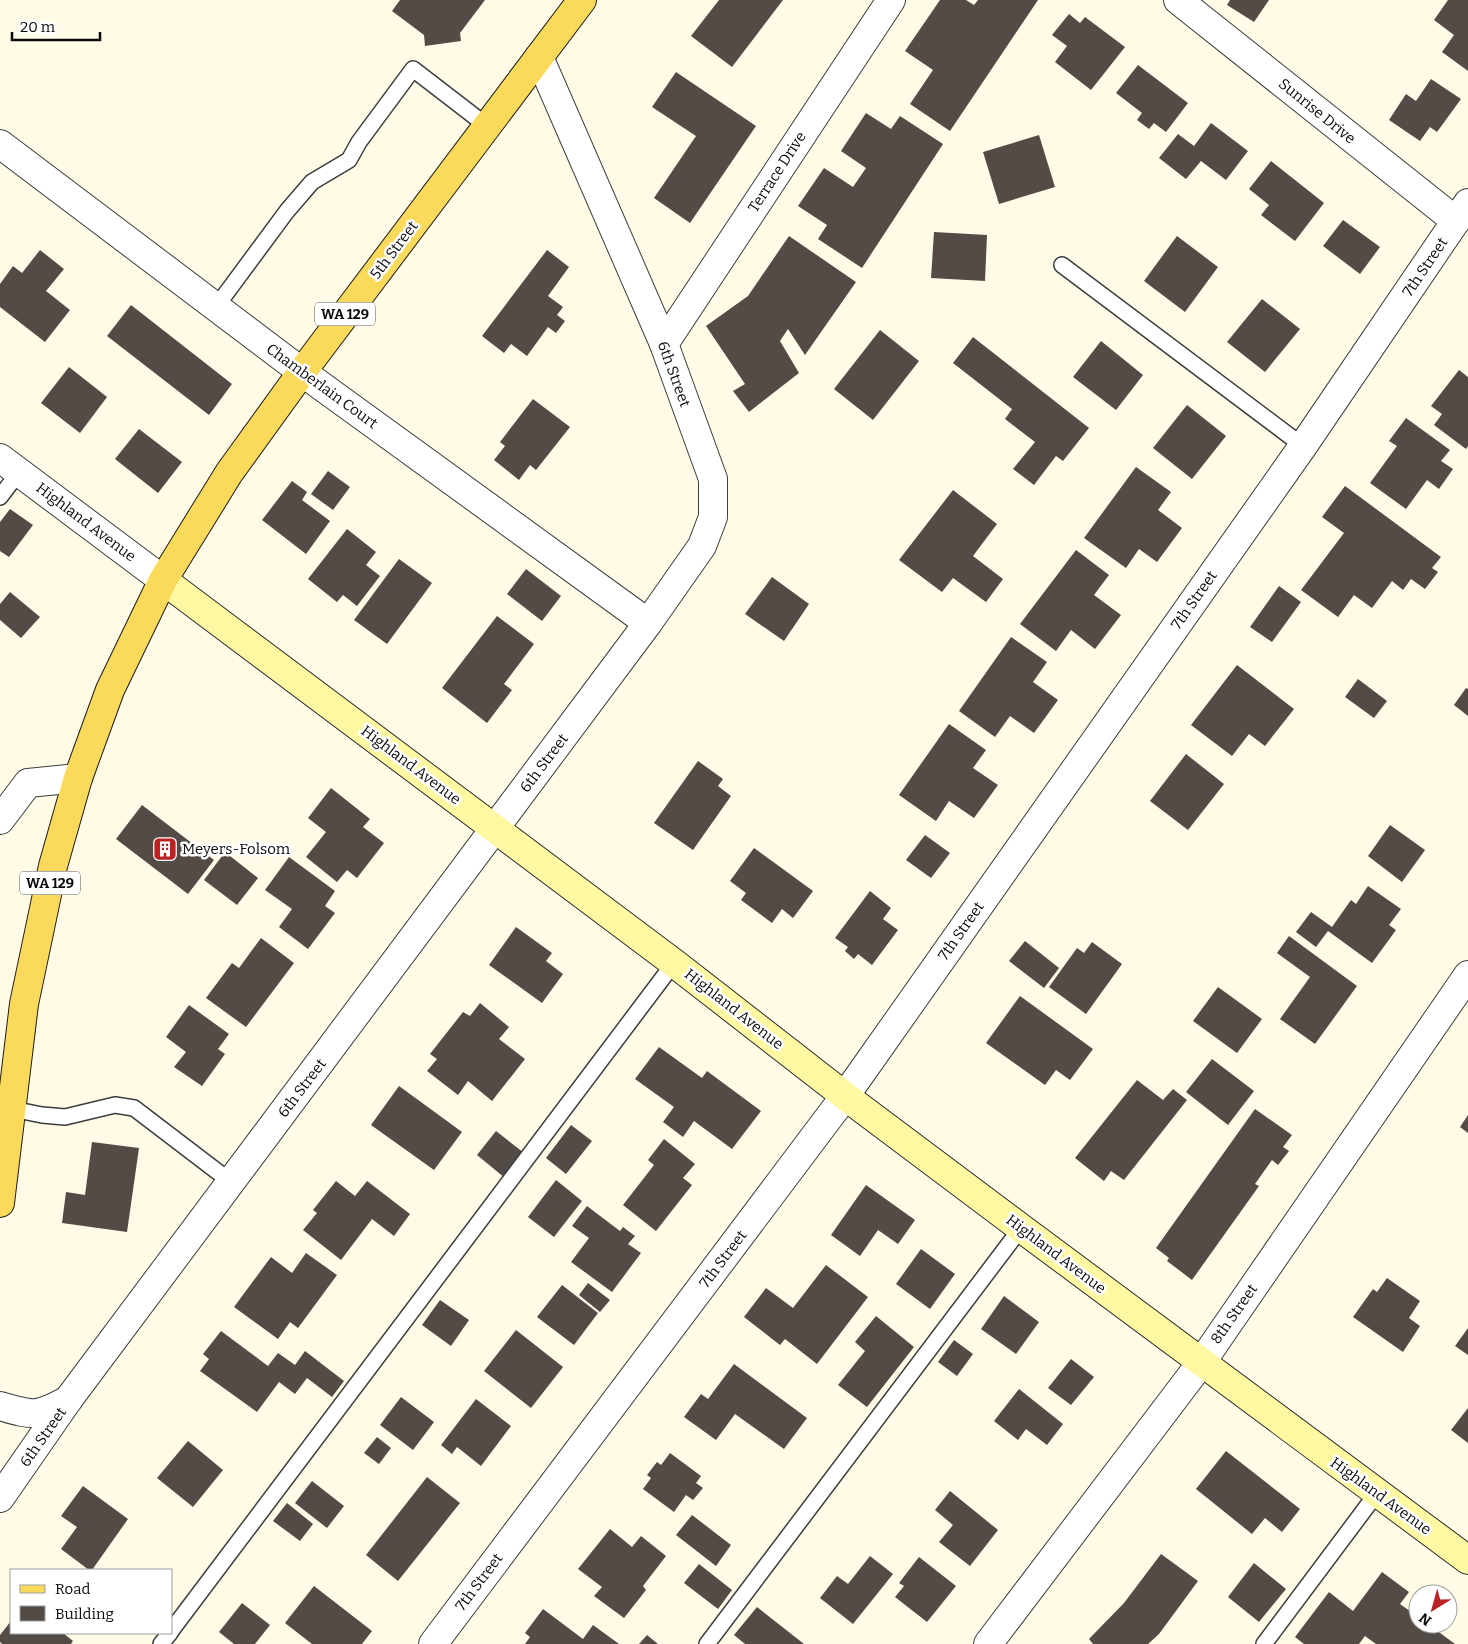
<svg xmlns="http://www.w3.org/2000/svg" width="1468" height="1644" viewBox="0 0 1468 1644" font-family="Bitter,serif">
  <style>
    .building { fill: #524b46 }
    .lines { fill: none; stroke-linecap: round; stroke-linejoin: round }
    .lane-casing { stroke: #3d3d3d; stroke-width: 18 }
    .street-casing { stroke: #3d3d3d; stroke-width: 30 }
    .secondary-casing { stroke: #2c2c2c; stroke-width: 30 }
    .primary-casing { stroke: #1b1b1b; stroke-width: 30 }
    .lane { stroke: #fff; stroke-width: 15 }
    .street { stroke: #fff; stroke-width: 28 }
    .secondary { stroke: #fff8a2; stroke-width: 28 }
    .primary { stroke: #fad95b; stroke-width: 28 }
    .labels { text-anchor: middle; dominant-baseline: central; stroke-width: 5; stroke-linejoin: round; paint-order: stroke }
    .shield { fill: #fff; stroke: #545454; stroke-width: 1 }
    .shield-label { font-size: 14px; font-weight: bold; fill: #0a0a0a }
    .street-label { font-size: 15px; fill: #0a0a0a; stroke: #fff }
    .poi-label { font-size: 15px; fill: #0a0a0a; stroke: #fff; text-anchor: start }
  </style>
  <rect width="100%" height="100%" fill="#fffbe7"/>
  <g class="building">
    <polygon points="400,0 485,0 460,33 461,41 425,46 424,35 392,11"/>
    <polygon points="719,0 783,0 732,67 691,36"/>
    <polygon points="940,0 966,0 974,5 978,0 1038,0 950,131 910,104 933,70 905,51"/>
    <polygon points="1230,0 1269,0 1254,22 1227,5"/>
    <polygon points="1448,0 1468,0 1468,71 1442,52 1454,35 1434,20"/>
    <polygon points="1069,14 1080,23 1085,17 1125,47 1091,90 1055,62 1067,46 1052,35"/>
    <polygon points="1138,65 1188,103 1166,132 1154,123 1149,129 1137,120 1142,113 1116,93"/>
    <polygon points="676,72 756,126 690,223 654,198 696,136 652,107"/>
    <polygon points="1431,79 1461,99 1437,132 1430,127 1420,141 1389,120 1406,94 1416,101"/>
    <polygon points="866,113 891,129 900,116 943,144 862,268 818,239 827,225 798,206 824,168 853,187 866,168 841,151"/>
    <polygon points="1211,123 1248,151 1226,180 1201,161 1186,179 1159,158 1178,134 1194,146"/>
    <polygon points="1039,135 1055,187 999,204 983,152"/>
    <polygon points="1271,161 1324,203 1295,241 1261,215 1269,205 1249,189"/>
    <polygon points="1343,220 1380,247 1360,274 1323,246"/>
    <polygon points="934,232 987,235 985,281 931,278"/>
    <polygon points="789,236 856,282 805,355 788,329 780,341 799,373 749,412 733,391 745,384 706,326 748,296"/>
    <polygon points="1177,236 1218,267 1185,312 1144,281"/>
    <polygon points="40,250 64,269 46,291 70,310 45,342 0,307 0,284 13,266 22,273"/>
    <polygon points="547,250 569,267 548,296 563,307 557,315 565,321 556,333 548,327 527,356 511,344 504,353 482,336"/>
    <polygon points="1262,299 1300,329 1265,372 1227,342"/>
    <polygon points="131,305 232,384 209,415 107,336"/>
    <polygon points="880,330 919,361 873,420 834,389"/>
    <polygon points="973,337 1089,428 1063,461 1056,456 1034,485 1013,469 1035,442 1005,419 1012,409 953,363"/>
    <polygon points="1101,341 1143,375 1116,410 1073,377"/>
    <polygon points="69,367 107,397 80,433 41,403"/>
    <polygon points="1459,370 1468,377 1468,446 1466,449 1434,425 1442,414 1431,406"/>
    <polygon points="533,399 570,427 536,470 530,465 519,480 494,460 505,446 500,442"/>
    <polygon points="1187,405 1226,436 1192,479 1153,448"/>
    <polygon points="1406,418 1450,450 1441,461 1453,469 1439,489 1427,480 1406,509 1370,483 1397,446 1389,441"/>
    <polygon points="139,429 182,462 158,493 115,459"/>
    <polygon points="1136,467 1171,492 1158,510 1182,528 1157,562 1139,549 1126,568 1084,538"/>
    <polygon points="328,471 350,487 333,510 311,494"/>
    <polygon points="292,481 307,492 302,500 330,521 306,554 262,520"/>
    <polygon points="1345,486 1441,557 1432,568 1438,572 1425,589 1411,579 1403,590 1392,581 1372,608 1354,595 1338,617 1301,590 1344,533 1322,517"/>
    <polygon points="953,490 997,524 973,556 1003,579 986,602 953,578 942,592 899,560"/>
    <polygon points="10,509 33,525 9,557 0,551 0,522"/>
    <polygon points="347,529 376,552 366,565 380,576 357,606 343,595 337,602 308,579"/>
    <polygon points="1076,550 1109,575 1094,595 1121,615 1095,649 1071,630 1056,651 1020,624"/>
    <polygon points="399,559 432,583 387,644 354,620"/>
    <polygon points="526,569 561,596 542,621 507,594"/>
    <polygon points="772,577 809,604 784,641 745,614"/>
    <polygon points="1279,586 1301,602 1272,642 1250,627"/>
    <polygon points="10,592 40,617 21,638 0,620 0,604"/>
    <polygon points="497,616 534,644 504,684 512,690 487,723 442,688"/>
    <polygon points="1011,637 1047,662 1033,682 1058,700 1034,733 1010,716 995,737 959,711"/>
    <polygon points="1237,665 1294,709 1265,746 1249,734 1232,756 1191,725"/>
    <polygon points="1358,679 1387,701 1374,718 1345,697"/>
    <polygon points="1466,688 1468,689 1468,716 1454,705"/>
    <polygon points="949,724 986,750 973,768 998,785 974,818 949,801 936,821 899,795"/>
    <polygon points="1186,754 1224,784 1188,830 1150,801"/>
    <polygon points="698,761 723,779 718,786 731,796 693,850 654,823"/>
    <polygon points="331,788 370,819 363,827 384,843 357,878 347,870 337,882 306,857 326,832 308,818"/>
    <polygon points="142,805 214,860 188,894 116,839"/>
    <polygon points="1390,825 1425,850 1402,882 1368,856"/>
    <polygon points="925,835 950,853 931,878 906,860"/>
    <polygon points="754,848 813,891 793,918 782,909 772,923 741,900 746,893 730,881"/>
    <polygon points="225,852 258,878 237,905 204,880"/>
    <polygon points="289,857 335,891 325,906 335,913 308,949 279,927 292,909 265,890"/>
    <polygon points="1368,886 1401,909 1389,925 1396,930 1372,963 1328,931 1316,947 1296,932 1311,912 1332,927 1351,900 1356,904"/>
    <polygon points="870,891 891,908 883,919 898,930 872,965 858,954 854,959 845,951 848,947 835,938"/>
    <polygon points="516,927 552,953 546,961 563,974 542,1003 489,965"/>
    <polygon points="1289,936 1357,986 1315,1044 1280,1019 1310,977 1277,953"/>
    <polygon points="261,938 294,963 246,1027 206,998 232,963 239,968"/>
    <polygon points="1025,941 1059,968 1044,988 1009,961"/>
    <polygon points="1092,942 1122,964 1086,1014 1049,987 1077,948 1084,953"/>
    <polygon points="1218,987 1262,1019 1237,1053 1193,1021"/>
    <polygon points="1020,996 1093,1049 1070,1080 1056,1070 1045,1085 986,1043"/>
    <polygon points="480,1003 509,1027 499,1039 525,1059 492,1101 468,1081 458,1095 427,1071 437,1059 430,1054 463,1012 470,1016"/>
    <polygon points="189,1005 229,1034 218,1049 225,1054 202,1086 174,1067 186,1052 166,1037"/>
    <polygon points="659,1047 702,1078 707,1071 761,1111 732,1149 694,1121 683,1137 663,1122 674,1107 635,1079"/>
    <polygon points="1212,1059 1254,1091 1228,1125 1186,1092"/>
    <polygon points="1137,1080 1163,1100 1173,1089 1187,1100 1124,1180 1111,1171 1104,1181 1075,1158"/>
    <polygon points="399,1086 462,1132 434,1170 371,1125"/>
    <polygon points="1255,1109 1292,1135 1283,1147 1289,1151 1278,1165 1272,1160 1255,1184 1259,1186 1192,1280 1167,1261 1169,1258 1156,1248"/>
    <polygon points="1468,1115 1468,1133 1460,1127"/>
    <polygon points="571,1125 592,1141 566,1174 546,1158"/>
    <polygon points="496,1131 524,1153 505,1178 477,1155"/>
    <polygon points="664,1139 695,1164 683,1178 692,1185 656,1231 623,1205 654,1165 648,1160"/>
    <polygon points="92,1142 139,1148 127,1232 62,1223 66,1192 85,1195"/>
    <polygon points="556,1180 582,1201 554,1237 528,1217"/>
    <polygon points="336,1181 355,1196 367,1181 410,1214 394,1236 372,1219 341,1260 303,1230 317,1213 313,1210"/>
    <polygon points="866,1185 915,1220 898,1244 878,1230 860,1256 831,1235"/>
    <polygon points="587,1206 620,1231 623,1227 635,1236 628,1244 641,1253 612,1292 571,1262 589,1238 572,1226"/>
    <polygon points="921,1249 955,1274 930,1309 896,1284"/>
    <polygon points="306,1253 337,1275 298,1328 290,1322 278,1339 234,1307 271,1257 292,1273"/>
    <polygon points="826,1265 868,1297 817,1364 785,1339 780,1345 744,1317 766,1288 793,1308"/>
    <polygon points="1387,1278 1420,1301 1409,1318 1420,1326 1403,1352 1353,1317 1373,1289 1377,1292"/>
    <polygon points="588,1283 610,1300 600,1312 579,1295"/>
    <polygon points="562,1285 598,1313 574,1345 537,1317"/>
    <polygon points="1004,1296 1039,1322 1016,1354 981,1329"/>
    <polygon points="440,1300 469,1320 451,1346 422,1325"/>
    <polygon points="876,1316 914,1347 867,1407 838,1385 865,1351 855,1342"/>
    <polygon points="1468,1328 1468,1355 1455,1346"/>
    <polygon points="516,1330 563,1367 531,1408 484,1371"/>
    <polygon points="221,1331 268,1366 278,1353 295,1365 305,1351 344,1381 332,1397 307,1378 295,1394 279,1382 257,1412 200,1371 209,1359 203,1354"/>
    <polygon points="954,1340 973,1354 957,1376 938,1362"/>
    <polygon points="1071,1359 1094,1377 1071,1405 1048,1388"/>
    <polygon points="734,1364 807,1418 784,1449 735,1414 716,1440 684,1417 701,1394 708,1399"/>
    <polygon points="1019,1389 1063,1424 1047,1445 1026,1429 1018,1440 994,1421"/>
    <polygon points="401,1397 434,1422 413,1450 380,1425"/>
    <polygon points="476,1399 511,1426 481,1466 457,1447 452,1454 441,1445"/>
    <polygon points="1468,1408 1468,1443 1451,1430"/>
    <polygon points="377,1437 391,1448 379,1464 364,1453"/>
    <polygon points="188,1441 223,1470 193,1507 157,1478"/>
    <polygon points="1226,1451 1300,1509 1282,1532 1265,1518 1252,1534 1196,1489"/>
    <polygon points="670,1453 701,1476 696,1483 703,1488 693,1500 686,1495 674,1512 643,1489 651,1478 647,1475 657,1462 661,1465"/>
    <polygon points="427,1477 460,1503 398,1581 366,1555"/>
    <polygon points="312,1481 344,1506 327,1528 295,1503"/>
    <polygon points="83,1486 128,1519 92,1570 89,1570 61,1549 77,1527 61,1516"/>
    <polygon points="950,1491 998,1530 970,1566 939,1542 953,1525 935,1510"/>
    <polygon points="287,1503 313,1524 300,1541 273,1521"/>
    <polygon points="692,1515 731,1545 716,1566 676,1535"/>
    <polygon points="610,1529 632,1547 641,1536 666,1556 643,1586 646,1590 624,1618 594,1596 602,1587 578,1569"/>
    <polygon points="1161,1554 1198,1581 1159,1634 1148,1644 1093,1644 1089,1639 1124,1603"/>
    <polygon points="870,1556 893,1574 853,1624 820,1598 837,1576 848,1584"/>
    <polygon points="919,1557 956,1586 927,1622 895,1597 904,1586 899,1583"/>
    <polygon points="1254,1563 1286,1589 1259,1622 1228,1597"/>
    <polygon points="699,1564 732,1590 718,1609 684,1583"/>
    <polygon points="1382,1572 1409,1592 1400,1604 1418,1617 1418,1624 1428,1624 1455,1644 1376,1644 1365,1636 1359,1644 1304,1644 1295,1637 1329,1592 1353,1611"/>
    <polygon points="314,1586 372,1631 362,1644 312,1644 285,1623"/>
    <polygon points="242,1603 270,1625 255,1644 234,1644 219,1632"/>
    <polygon points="757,1607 804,1644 745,1644 734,1635"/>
    <polygon points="543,1609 583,1639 593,1625 619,1644 525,1644 530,1637 525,1633"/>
    <polygon points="11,1621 11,1633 63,1633 73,1641 71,1644 2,1644 0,1642 0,1635"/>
    <polygon points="647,1635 658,1644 639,1644"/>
  </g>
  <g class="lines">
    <g class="lane-casing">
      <g id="lane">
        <polyline points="1062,265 1303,446"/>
        <polyline points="216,307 287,211 312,182 349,160 359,142 413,69 487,126"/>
        <polyline points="0,497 19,472"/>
        <polyline points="12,1109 42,1115 65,1117 115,1105 134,1108 231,1182"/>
        <polyline points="171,1631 674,963"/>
        <polyline points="161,1644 170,1633"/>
        <polyline points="707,1644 1021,1228"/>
        <polyline points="1264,1644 1377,1493"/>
      </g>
    </g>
    <g class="street-casing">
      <g id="street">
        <polyline points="1178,0 1456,221"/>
        <polyline points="0,144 302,372 648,623"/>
        <polyline points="664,344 891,0"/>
        <polyline points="0,458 163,580"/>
        <polyline points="0,820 28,783 78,778"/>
        <path d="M 0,1406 C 34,1416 37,1417 68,1400"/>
        <polyline points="0,1498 68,1400 648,623 702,546 713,517 713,479 664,344 539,57"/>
        <polyline points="433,1644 845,1096 1303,446 1468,203"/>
        <polyline points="988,1644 1201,1363 1468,975"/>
      </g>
    </g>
    <g class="secondary-casing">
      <polyline id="secondary" points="163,580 674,963 845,1096 1021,1228 1468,1560"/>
    </g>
    <g class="primary-casing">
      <polyline id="primary" points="0,1203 24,1004 53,866 78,778 110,690 163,580 229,473 302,372 582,0"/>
    </g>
    <use href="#lane" class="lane"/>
    <use href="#street" class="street"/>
    <use href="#secondary" class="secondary"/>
    <use href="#primary" class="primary"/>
  </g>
  <defs>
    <g id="building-square" transform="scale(1.25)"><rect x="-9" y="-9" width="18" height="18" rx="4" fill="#ba2224" stroke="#fff"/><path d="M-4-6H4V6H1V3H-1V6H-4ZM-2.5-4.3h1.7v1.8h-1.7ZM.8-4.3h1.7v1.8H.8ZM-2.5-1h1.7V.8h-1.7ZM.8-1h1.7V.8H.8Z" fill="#fff"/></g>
  </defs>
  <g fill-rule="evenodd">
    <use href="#building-square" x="165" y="849"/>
  </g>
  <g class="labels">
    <g class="shield">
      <rect x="315" y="302.5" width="60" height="23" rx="4"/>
      <rect x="20" y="871.5" width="60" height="23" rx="4"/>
    </g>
    <g class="shield-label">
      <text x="345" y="314">WA 129</text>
      <text x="50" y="883">WA 129</text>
    </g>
    <g class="street-label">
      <text transform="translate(1317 111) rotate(39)">Sunrise Drive</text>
      <text transform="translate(777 172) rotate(-57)">Terrace Drive</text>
      <text transform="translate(394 250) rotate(-53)">5th Street</text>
      <text transform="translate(1425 267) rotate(-56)">7th Street</text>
      <text transform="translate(674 374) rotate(70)">6th Street</text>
      <text transform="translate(322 386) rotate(36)">Chamberlain Court</text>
      <text transform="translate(86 522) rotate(37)">Highland Avenue</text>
      <text transform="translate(1194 600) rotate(-55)">7th Street</text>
      <text transform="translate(544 763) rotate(-53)">6th Street</text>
      <text transform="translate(411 765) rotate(37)">Highland Avenue</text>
      <text transform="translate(961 931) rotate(-55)">7th Street</text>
      <text transform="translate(734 1009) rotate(38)">Highland Avenue</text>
      <text transform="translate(302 1088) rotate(-53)">6th Street</text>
      <text transform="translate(1056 1254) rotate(37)">Highland Avenue</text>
      <text transform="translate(723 1259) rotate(-53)">7th Street</text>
      <text transform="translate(1234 1314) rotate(-55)">8th Street</text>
      <text transform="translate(43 1437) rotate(-55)">6th Street</text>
      <text transform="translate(1381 1496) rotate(36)">Highland Avenue</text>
      <text transform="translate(479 1582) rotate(-53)">7th Street</text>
    </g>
    <g class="poi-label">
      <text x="182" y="849">Meyers-Folsom</text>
    </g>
  </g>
  <rect x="10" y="1569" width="162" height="65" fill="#ffffff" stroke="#9d9d9d"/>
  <rect x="20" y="1585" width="25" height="8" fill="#fad95b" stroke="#9d9d9d"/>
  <text x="55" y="1594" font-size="15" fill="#0a0a0a">Road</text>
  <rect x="20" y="1606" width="25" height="15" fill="#524b46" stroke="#9d9d9d"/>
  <text x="55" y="1619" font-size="15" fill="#0a0a0a">Building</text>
  <g transform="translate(1433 1609) rotate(217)"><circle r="24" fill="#ffffff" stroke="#9d9d9d"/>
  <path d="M0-4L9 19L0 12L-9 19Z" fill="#ba2224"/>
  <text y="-8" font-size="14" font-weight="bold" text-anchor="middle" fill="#0a0a0a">N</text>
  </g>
  <path d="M12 32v8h88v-8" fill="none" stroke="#0a0a0a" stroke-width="2.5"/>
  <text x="20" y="32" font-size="15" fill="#0a0a0a" stroke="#ffffff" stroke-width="4" paint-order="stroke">20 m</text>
</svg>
